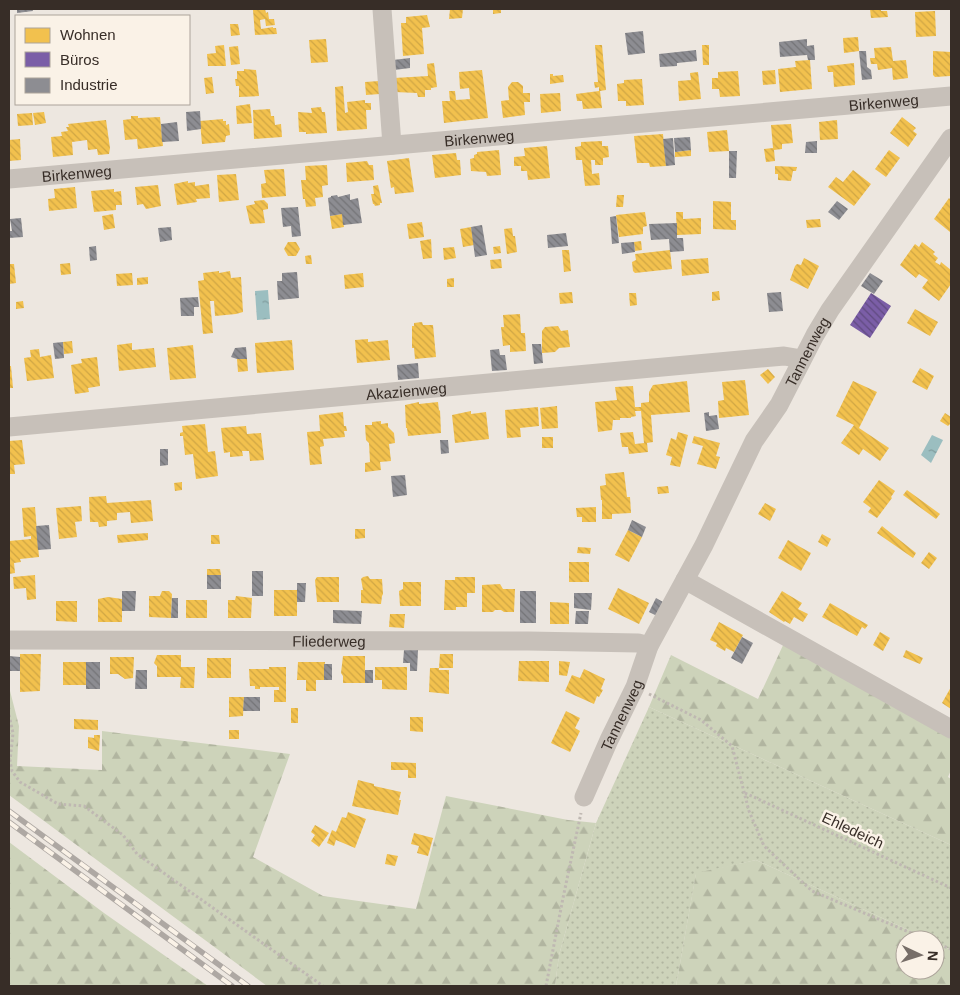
<svg xmlns="http://www.w3.org/2000/svg" width="960" height="995" viewBox="0 0 960 995" font-family="Arial,sans-serif">
  <style>
    .grass { fill: url(#grass-dots) }
    .forest { fill: url(#forest-firs) }
    .water { fill: url(#water-ripples) }
    .homes { fill: url(#homes-back-hatch) }
    .offices { fill: url(#offices-back-hatch) }
    .industry { fill: url(#industry-back-hatch) }
    .lines { fill: none; stroke-linecap: round; stroke-linejoin: round }
    .path { stroke: #bfb8b2; stroke-width: 3; stroke-dasharray: 2.5 2.5; stroke-linecap: butt }
    .minor { stroke: #c7c0b9; stroke-width: 19 }
    .rail-casing { stroke: #aea8a3; stroke-width: 5.5 }
    .rail { stroke: #faf2e7; stroke-width: 4; stroke-dasharray: 11; stroke-linecap: butt }
    .labels { text-anchor: middle; dominant-baseline: central; stroke-width: 5; stroke-linejoin: round; paint-order: stroke }
    .street-label { font-size: 15px; fill: #372d27; stroke: #faf2e7 }
  </style>
  <defs>
    <pattern id="grass-dots" width="8" height="8" patternUnits="userSpaceOnUse" patternTransform="scale(1.25)"><rect width="8" height="8" fill="#cdd3ba"/><path d="M2 2h.1M6 6h.1" fill="none" stroke="#b1b5a0" stroke-width="1.8" stroke-linecap="round"/></pattern>
    <pattern id="forest-firs" width="22" height="20" patternUnits="userSpaceOnUse" patternTransform="scale(1.25)"><rect width="22" height="20" fill="#cdd3ba"/><path d="M5 1l3.5 6h-7zM16 11l3.5 6h-7z" fill="#b1b5a0"/></pattern>
    <pattern id="water-ripples" width="26" height="14" patternUnits="userSpaceOnUse" patternTransform="scale(1.25)"><rect width="26" height="14" fill="#9bbec0"/><path d="M2 4q2-2 4 0t4 0M15 11q2-2 4 0t4 0" fill="none" stroke="#7f9b9c"/></pattern>
    <pattern id="homes-back-hatch" width="6" height="6" patternUnits="userSpaceOnUse" patternTransform="scale(1.25)"><rect width="6" height="6" fill="#f2c14e"/><path d="M-1 5l2 2M0 0l6 6M5-1l2 2" fill="none" stroke="#d0a644"/></pattern>
    <pattern id="offices-back-hatch" width="6" height="6" patternUnits="userSpaceOnUse" patternTransform="scale(1.25)"><rect width="6" height="6" fill="#7b5ea7"/><path d="M-1 5l2 2M0 0l6 6M5-1l2 2" fill="none" stroke="#604a80"/></pattern>
    <pattern id="industry-back-hatch" width="6" height="6" patternUnits="userSpaceOnUse" patternTransform="scale(1.25)"><rect width="6" height="6" fill="#8d8d92"/><path d="M-1 5l2 2M0 0l6 6M5-1l2 2" fill="none" stroke="#747477"/></pattern>
  </defs>
  <rect width="100%" height="100%" fill="#ede7e0"/>
  <polygon class="grass" points="649,707 951,845 951,950 935,942 935,940 930,940 756,860 696,874 676,986 555,986 559,955 596,823"/>
  <g class="forest">
    <polygon points="785,641 951,734 951,770 948,777 951,779 951,845 649,707 671,655 758,699"/>
    <polygon points="9,687 19,726 17,766 102,770 102,731 290,754 253,857 323,896 416,909 446,796 568,820 596,823 559,955 555,986 267,986 9,795"/>
    <polygon points="9,842 104,913 208,986 9,986"/>
    <polygon points="756,860 930,940 905,940 905,970 935,970 935,942 951,950 951,986 676,986 696,873"/>
  </g>
  <g class="water">
    <polygon points="268,290 270,319 257,320 255,291"/>
    <polygon points="932,435 943,440 931,463 921,455"/>
  </g>
  <g class="homes">
    <polygon points="265,9 266,13 268,12 269,19 274,19 275,25 266,26 265,19 260,20 261,29 273,27 273,28 276,28 277,34 255,35 253,10"/>
    <polygon points="450,9 463,9 462,18 449,19"/>
    <polygon points="493,9 501,9 501,13 493,14"/>
    <polygon points="870,9 881,9 881,11 887,11 888,17 871,18"/>
    <polygon points="935,11 936,36 916,37 915,12"/>
    <polygon points="427,15 430,27 422,28 424,54 403,56 401,23 406,23 406,17"/>
    <polygon points="230,24 238,24 240,35 231,36"/>
    <polygon points="858,37 859,51 844,53 843,38"/>
    <polygon points="326,39 328,62 311,63 309,40"/>
    <polygon points="224,45 226,66 208,66 207,54 216,53 215,46"/>
    <polygon points="595,45 602,45 606,90 600,91 602,108 583,109 582,101 577,101 576,94 599,91 599,87 595,88 594,82 598,82"/>
    <polygon points="702,45 709,45 709,65 703,65"/>
    <polygon points="238,46 240,64 231,65 229,47"/>
    <polygon points="891,47 893,61 906,60 908,78 893,80 892,68 878,70 877,64 871,64 870,58 875,58 874,48"/>
    <polygon points="933,51 951,52 950,76 935,77 933,75"/>
    <polygon points="810,60 812,89 780,92 778,69 796,67 795,61"/>
    <polygon points="434,63 437,87 431,88 431,90 425,90 425,97 418,97 417,93 395,92 394,78 428,76 427,64"/>
    <polygon points="854,63 855,85 834,87 833,72 828,72 827,66"/>
    <polygon points="244,69 256,70 259,96 239,97 239,86 236,86 235,79 237,79 237,71 244,71"/>
    <polygon points="482,70 488,118 444,123 442,101 450,101 449,91 455,91 456,100 470,99 469,88 460,89 459,72"/>
    <polygon points="775,70 776,84 763,85 762,71"/>
    <polygon points="738,71 740,96 720,97 719,89 712,89 712,78 718,78 718,72"/>
    <polygon points="698,72 701,99 679,101 678,81 691,80 690,73"/>
    <polygon points="550,74 553,74 553,76 563,75 564,82 550,84"/>
    <polygon points="212,77 214,93 206,94 204,78"/>
    <polygon points="642,79 644,105 626,106 626,101 618,101 617,84 624,83 624,80"/>
    <polygon points="379,81 380,94 366,95 365,82"/>
    <polygon points="512,82 518,82 523,86 523,93 530,93 530,102 524,102 525,115 503,118 501,101 509,100 508,87"/>
    <polygon points="343,86 345,113 348,112 347,102 365,100 365,103 371,103 371,110 366,110 367,129 337,131 335,87"/>
    <polygon points="560,93 561,111 541,113 540,94"/>
    <polygon points="250,104 252,123 237,124 236,106"/>
    <polygon points="321,107 322,112 325,112 327,133 306,134 306,132 299,132 298,112 312,113 311,108"/>
    <polygon points="270,109 271,116 274,116 275,125 281,124 282,137 254,139 253,110"/>
    <polygon points="44,112 46,123 35,125 33,113"/>
    <polygon points="32,113 33,125 18,126 17,114"/>
    <polygon points="131,116 138,116 138,118 160,117 163,146 138,149 137,139 125,140 123,120 131,119"/>
    <polygon points="902,117 916,128 913,131 917,134 908,147 890,133"/>
    <polygon points="223,119 223,121 226,121 226,125 229,124 230,135 226,136 225,142 202,144 200,121"/>
    <polygon points="106,120 110,148 109,154 98,155 97,149 88,150 87,140 72,142 73,155 53,157 51,137 62,136 61,132 68,131 66,127 69,127 68,124"/>
    <polygon points="837,120 838,139 820,140 819,122"/>
    <polygon points="791,124 793,143 782,144 782,149 774,150 775,161 766,162 764,149 773,148 771,125"/>
    <polygon points="727,130 729,151 709,152 707,132"/>
    <polygon points="663,134 666,166 650,167 649,163 637,163 634,136"/>
    <polygon points="20,139 21,160 9,161 9,140"/>
    <polygon points="602,141 602,146 608,146 609,157 603,158 603,165 595,165 595,160 591,160 592,174 599,173 600,185 585,186 582,160 576,160 575,147 581,146 581,142"/>
    <polygon points="547,146 550,178 528,180 527,171 521,171 521,166 514,166 514,157 525,156 524,148"/>
    <polygon points="499,150 501,175 487,176 486,172 471,171 470,159 474,158 474,155 477,154 477,152"/>
    <polygon points="691,150 691,156 675,157 675,152"/>
    <polygon points="889,150 900,158 886,177 875,169"/>
    <polygon points="456,153 457,160 460,160 461,175 435,178 432,155"/>
    <polygon points="409,158 414,192 395,194 394,187 391,188 387,161"/>
    <polygon points="367,161 369,165 373,165 374,180 347,182 346,163"/>
    <polygon points="327,165 328,185 322,186 323,197 315,198 316,206 306,207 305,199 303,199 301,180 306,180 305,166"/>
    <polygon points="775,166 797,167 796,171 793,171 791,181 778,180 778,174 775,174"/>
    <polygon points="284,169 286,196 262,198 261,184 266,183 264,170"/>
    <polygon points="853,170 871,184 854,206 828,187 836,177 843,182"/>
    <polygon points="236,174 239,200 219,202 217,175"/>
    <polygon points="188,181 188,183 195,182 195,186 209,184 210,198 196,199 197,202 177,205 174,184"/>
    <polygon points="158,185 161,206 146,209 143,204 137,205 135,187"/>
    <polygon points="378,185 382,203 380,203 380,205 375,206 374,204 373,204 371,194 374,194 373,186"/>
    <polygon points="75,187 77,208 49,211 48,199 55,198 54,189"/>
    <polygon points="114,189 114,192 121,191 122,205 116,205 116,210 94,212 91,191"/>
    <polygon points="617,195 624,195 623,207 616,207"/>
    <polygon points="949,198 951,200 950,232 934,219"/>
    <polygon points="264,200 268,204 268,209 263,210 265,223 250,224 246,206 255,204 254,201"/>
    <polygon points="713,201 731,202 731,220 736,220 736,230 713,229"/>
    <polygon points="645,212 647,226 643,227 643,234 619,237 616,215"/>
    <polygon points="676,212 683,212 683,219 701,218 701,234 677,235"/>
    <polygon points="113,214 115,228 104,230 102,216"/>
    <polygon points="342,214 344,227 332,229 330,216"/>
    <polygon points="820,219 821,227 807,228 806,220"/>
    <polygon points="422,222 424,237 409,239 407,224"/>
    <polygon points="471,227 474,245 463,247 460,229"/>
    <polygon points="512,228 513,236 515,236 517,252 507,254 504,229"/>
    <polygon points="431,239 432,258 423,259 420,241"/>
    <polygon points="641,241 642,250 635,251 634,242"/>
    <polygon points="288,242 296,242 300,249 296,256 288,256 284,249"/>
    <polygon points="922,242 935,252 933,254 938,258 935,262 940,265 941,262 951,270 951,284 939,301 922,288 928,280 919,274 916,278 900,265 915,244 919,247"/>
    <polygon points="500,246 501,253 494,254 493,247"/>
    <polygon points="454,247 456,258 444,260 443,248"/>
    <polygon points="562,250 569,250 571,271 564,272"/>
    <polygon points="670,250 672,269 635,273 633,271 632,262 636,260 635,254"/>
    <polygon points="311,255 312,264 306,264 305,256"/>
    <polygon points="708,258 709,273 682,276 681,260"/>
    <polygon points="804,258 819,266 808,289 790,280 795,266 797,264 801,265"/>
    <polygon points="501,259 502,268 491,269 490,260"/>
    <polygon points="70,263 71,274 61,275 60,264"/>
    <polygon points="9,264 14,264 16,283 9,284"/>
    <polygon points="219,271 219,273 230,271 231,278 241,277 243,312 236,314 215,316 214,301 210,301 213,333 203,334 198,281 204,280 203,273"/>
    <polygon points="132,273 133,285 117,286 116,274"/>
    <polygon points="363,273 364,287 345,289 344,275"/>
    <polygon points="148,277 148,284 137,285 137,278"/>
    <polygon points="454,278 454,287 447,287 447,279"/>
    <polygon points="719,291 720,300 712,301 712,292"/>
    <polygon points="572,292 573,303 560,304 559,293"/>
    <polygon points="629,293 636,293 637,305 630,306"/>
    <polygon points="23,301 24,308 16,309 16,302"/>
    <polygon points="915,309 938,322 930,336 907,323"/>
    <polygon points="520,314 521,333 525,333 526,351 510,352 510,345 503,346 501,327 504,327 503,315"/>
    <polygon points="422,322 423,325 433,325 436,357 415,359 414,348 412,348 412,326 414,326 414,323"/>
    <polygon points="558,326 561,331 568,330 570,347 559,348 555,352 542,353 542,331 545,327"/>
    <polygon points="368,339 368,342 388,340 390,360 357,363 355,340"/>
    <polygon points="292,340 294,370 257,373 255,343"/>
    <polygon points="72,341 73,353 64,354 63,342"/>
    <polygon points="132,343 132,350 154,348 156,367 119,371 117,345"/>
    <polygon points="193,345 196,378 170,380 167,348"/>
    <polygon points="39,349 40,357 51,355 54,378 27,381 24,358 31,357 30,350"/>
    <polygon points="97,357 100,386 88,388 89,392 75,394 71,365 82,363 81,359"/>
    <polygon points="237,359 247,359 248,371 238,372"/>
    <polygon points="9,366 11,366 13,388 9,388"/>
    <polygon points="920,368 934,376 927,390 912,382"/>
    <polygon points="768,369 775,377 768,384 760,375"/>
    <polygon points="745,380 749,415 719,418 718,401 724,400 722,382"/>
    <polygon points="687,381 690,412 651,415 653,442 647,443 648,452 629,454 628,447 622,447 620,433 633,432 635,444 644,443 641,411 635,411 636,416 631,417 631,418 620,418 620,420 613,420 612,430 598,432 595,402 617,400 615,387 633,386 635,407 641,407 641,403 649,402 649,392 653,385"/>
    <polygon points="853,381 877,392 859,428 889,448 880,461 863,449 859,455 841,443 854,425 836,416"/>
    <polygon points="419,402 419,404 438,402 439,411 440,410 441,433 408,436 407,428 406,428 405,405"/>
    <polygon points="557,406 558,428 542,429 540,408"/>
    <polygon points="538,407 539,426 520,428 521,437 507,438 505,410"/>
    <polygon points="471,411 471,414 486,412 489,439 455,443 452,415"/>
    <polygon points="343,412 344,426 346,426 347,431 344,431 345,437 323,439 324,446 320,447 322,464 310,465 307,432 320,431 319,415"/>
    <polygon points="945,413 951,417 951,425 950,424 948,426 940,421"/>
    <polygon points="381,421 381,424 388,423 388,427 394,433 395,443 389,444 391,461 380,462 381,470 365,472 365,463 370,462 369,443 366,440 365,425 372,425 372,422"/>
    <polygon points="205,424 208,452 215,451 218,476 196,479 193,454 185,455 183,436 180,436 180,433 183,432 182,426"/>
    <polygon points="246,426 247,434 261,433 264,460 250,461 249,451 242,451 243,456 230,457 230,452 224,453 221,428"/>
    <polygon points="678,432 688,435 680,467 670,465 672,457 666,455 671,438 676,440"/>
    <polygon points="694,436 720,443 716,456 720,457 716,469 697,464 703,446 692,443"/>
    <rect x="542" y="437" width="11" height="11"/>
    <polygon points="22,440 25,464 14,465 15,474 9,474 9,441"/>
    <polygon points="624,472 627,497 630,497 631,513 612,514 612,519 602,519 602,500 601,500 600,486 606,485 605,474"/>
    <polygon points="879,480 895,491 891,497 892,498 877,518 868,512 871,508 863,502"/>
    <polygon points="182,482 182,490 175,491 174,483"/>
    <polygon points="668,486 669,493 658,494 657,487"/>
    <polygon points="907,490 940,514 936,519 903,495"/>
    <polygon points="106,496 107,503 151,500 153,521 131,523 130,512 117,513 117,520 107,521 107,526 99,527 98,522 90,522 89,497"/>
    <polygon points="765,503 776,509 770,521 758,514"/>
    <polygon points="81,506 82,521 75,522 77,537 59,539 56,508"/>
    <polygon points="35,507 39,557 20,559 21,562 14,563 15,573 9,574 9,541 31,539 31,536 24,537 22,508"/>
    <polygon points="596,507 596,522 582,522 582,517 577,517 576,508"/>
    <polygon points="882,526 916,553 913,558 877,533"/>
    <polygon points="355,529 365,529 365,538 355,539"/>
    <polygon points="628,530 642,537 629,562 615,555"/>
    <polygon points="148,533 148,540 118,543 117,535"/>
    <polygon points="822,534 831,539 827,547 818,542"/>
    <polygon points="211,535 219,535 220,544 211,544"/>
    <polygon points="788,540 811,553 801,571 778,558"/>
    <polygon points="578,547 591,548 590,554 577,553"/>
    <polygon points="929,552 937,558 929,569 921,563"/>
    <rect x="569" y="562" width="20" height="20"/>
    <polygon points="207,569 220,569 221,575 207,575"/>
    <polygon points="35,575 36,599 27,600 26,588 14,589 13,577"/>
    <polygon points="368,576 370,579 382,579 383,594 382,596 381,604 361,603 361,590 363,590 361,579 363,577"/>
    <polygon points="317,577 339,577 339,602 317,602 315,580"/>
    <polygon points="455,577 475,577 475,593 467,593 467,607 456,607 456,610 444,610 445,580 455,580"/>
    <polygon points="403,582 421,582 421,606 400,606 399,591 403,589"/>
    <polygon points="500,584 503,589 515,589 514,612 504,612 501,610 495,610 493,612 482,612 482,585"/>
    <polygon points="618,588 649,603 639,624 608,609"/>
    <rect x="274" y="590" width="23" height="26"/>
    <polygon points="162,591 169,591 172,594 171,618 149,617 149,596 160,596"/>
    <polygon points="782,591 802,603 798,609 808,614 803,622 794,617 790,624 785,621 784,622 769,612"/>
    <polygon points="236,596 252,598 251,618 228,618 228,600 235,600"/>
    <polygon points="108,597 122,599 122,622 98,622 98,599"/>
    <rect x="186" y="600" width="21" height="18"/>
    <polygon points="56,601 77,601 77,622 56,621"/>
    <polygon points="550,602 569,603 569,624 550,624"/>
    <polygon points="830,603 868,625 865,629 862,627 857,636 822,617"/>
    <polygon points="390,614 405,614 404,628 389,627"/>
    <polygon points="719,622 743,635 734,652 726,648 725,651 716,646 717,643 710,640"/>
    <polygon points="880,632 890,638 883,651 873,645"/>
    <polygon points="906,650 923,658 920,664 903,657"/>
    <polygon points="20,654 41,654 40,691 20,692"/>
    <polygon points="440,654 453,654 453,668 439,668 439,670 449,670 449,694 429,692 430,668 439,668"/>
    <polygon points="157,655 181,655 181,667 195,667 194,688 180,688 181,677 157,677 157,666 154,663"/>
    <polygon points="343,656 365,656 365,683 343,683 343,676 341,673"/>
    <polygon points="110,657 134,657 133,678 125,679 118,674 110,674"/>
    <rect x="207" y="658" width="24" height="20"/>
    <polygon points="519,661 549,661 549,682 518,681"/>
    <polygon points="559,661 570,662 567,676 559,675"/>
    <rect x="63" y="662" width="23" height="23"/>
    <polygon points="298,662 325,662 324,680 316,680 316,691 306,691 306,680 297,680"/>
    <polygon points="269,667 286,667 286,702 274,702 274,690 279,690 279,687 260,687 260,689 255,689 255,686 250,686 249,669 269,669"/>
    <polygon points="375,667 407,667 407,690 382,689 382,680 375,680"/>
    <polygon points="584,669 605,679 601,689 603,690 599,697 597,696 594,704 565,691 572,675 580,678"/>
    <polygon points="951,687 951,709 942,703"/>
    <polygon points="229,697 244,697 243,716 229,717"/>
    <rect x="291" y="708" width="7" height="15"/>
    <polygon points="566,711 580,718 575,728 580,731 570,752 551,743"/>
    <polygon points="410,717 423,717 423,732 410,731"/>
    <polygon points="74,719 98,720 98,730 74,729"/>
    <rect x="229" y="730" width="10" height="9"/>
    <polygon points="94,735 100,735 99,751 88,748 88,737 94,738"/>
    <polygon points="391,762 416,763 416,778 408,778 408,770 391,770"/>
    <polygon points="358,780 374,784 374,786 401,792 399,800 401,800 398,815 352,806"/>
    <polygon points="348,812 366,819 355,848 336,840 334,846 327,843 332,830 336,832 342,817 346,818"/>
    <polygon points="315,825 329,833 319,847 311,841 315,835 311,832"/>
    <polygon points="414,833 433,838 428,856 417,853 419,846 411,844"/>
    <polygon points="387,854 398,856 395,866 385,864"/>
  </g>
  <polygon class="offices" points="871,293 891,306 870,338 850,325"/>
  <g class="industry">
    <polygon points="17,9 32,9 33,11 17,13"/>
    <polygon points="643,31 645,53 628,55 625,33"/>
    <polygon points="807,39 807,46 814,45 815,60 808,60 807,55 780,57 779,42"/>
    <polygon points="696,50 697,61 677,63 677,66 660,67 659,54"/>
    <polygon points="859,51 866,51 867,67 871,70 872,79 862,80"/>
    <polygon points="410,58 410,68 394,70 393,60"/>
    <polygon points="200,111 201,129 187,131 186,112"/>
    <polygon points="177,122 179,141 162,142 161,124"/>
    <polygon points="690,137 691,150 675,152 674,138"/>
    <polygon points="673,138 675,165 666,166 663,139"/>
    <polygon points="817,141 817,153 805,153 806,142"/>
    <polygon points="729,151 737,151 736,178 729,178"/>
    <polygon points="350,194 350,200 358,198 362,223 343,225 342,214 330,216 328,198 331,197 331,196 337,195 338,197"/>
    <polygon points="837,201 848,209 839,220 828,212"/>
    <polygon points="298,207 301,236 292,237 291,226 283,227 281,208"/>
    <polygon points="616,216 619,243 612,244 610,217"/>
    <polygon points="21,218 23,237 9,238 9,231 12,231 10,219"/>
    <polygon points="677,223 677,238 683,238 684,251 670,252 669,239 651,240 649,224"/>
    <polygon points="482,225 487,255 475,257 471,227"/>
    <polygon points="171,227 172,240 160,242 158,228"/>
    <polygon points="566,233 568,246 548,248 547,235"/>
    <polygon points="634,242 635,252 622,254 621,243"/>
    <polygon points="96,246 97,260 90,261 89,247"/>
    <polygon points="297,272 299,298 278,300 277,281 282,281 282,273"/>
    <polygon points="870,273 883,281 874,294 861,286"/>
    <polygon points="781,292 783,311 769,312 767,293"/>
    <polygon points="198,297 199,307 194,307 194,316 181,316 180,298"/>
    <polygon points="63,342 64,358 55,359 53,343"/>
    <polygon points="532,344 541,344 543,363 534,364"/>
    <polygon points="246,347 247,359 237,359 231,357 235,348"/>
    <polygon points="499,349 500,355 505,355 507,370 492,371 490,350"/>
    <polygon points="418,363 419,378 398,380 397,365"/>
    <polygon points="709,412 709,416 717,415 719,429 706,431 704,413"/>
    <polygon points="440,440 448,440 449,453 441,454"/>
    <polygon points="160,449 168,449 168,465 160,466"/>
    <polygon points="405,475 407,495 393,497 391,476"/>
    <polygon points="632,520 646,527 642,537 628,530"/>
    <polygon points="49,525 51,549 38,550 36,526"/>
    <rect x="252" y="571" width="11" height="25"/>
    <rect x="207" y="575" width="14" height="14"/>
    <polygon points="297,583 306,583 305,602 297,602"/>
    <polygon points="122,591 136,591 135,611 122,611"/>
    <rect x="520" y="591" width="16" height="32"/>
    <polygon points="574,593 592,593 591,610 574,608"/>
    <polygon points="172,598 178,598 178,618 171,618"/>
    <polygon points="656,598 663,602 657,616 649,612"/>
    <polygon points="333,610 362,611 361,624 333,623"/>
    <polygon points="576,611 589,611 588,624 575,624"/>
    <polygon points="742,637 753,643 742,664 731,658"/>
    <polygon points="404,650 418,650 417,671 410,671 410,663 403,663"/>
    <polygon points="9,656 20,657 20,671 9,671"/>
    <rect x="86" y="662" width="14" height="27"/>
    <rect x="324" y="664" width="8" height="16"/>
    <polygon points="136,670 147,670 147,689 135,689"/>
    <rect x="365" y="670" width="8" height="13"/>
    <polygon points="244,697 260,697 260,711 243,711"/>
  </g>
  <g class="lines">
    <g class="path">
      <polyline points="649,694 701,720 732,746 749,811 764,846 812,891 928,940"/>
      <polyline points="9,715 13,733 10,761 12,771 20,782 58,804 84,806 123,835 137,854 323,986"/>
      <polyline points="745,793 951,888"/>
      <polyline points="935,943 951,949"/>
      <polyline points="546,986 563,898 581,813"/>
    </g>
    <g class="minor">
      <polyline points="382,9 392,145"/>
      <path id="s1" d="M 9,179 L 951,96"/>
      <path id="s2" d="M 9,427 L 784,356 L 802,359"/>
      <polyline points="685,580 951,729"/>
      <path id="s3" d="M 9,640 L 528,641 L 638,643 L 649,646"/>
      <path id="s4" d="M 584,797 L 609,740 L 635,687 L 649,646 L 704,545 L 754,441 L 779,405 L 815,335 L 830,310 L 951,138"/>
    </g>
    <g class="rail-casing">
      <g id="rail">
        <polyline points="9,811 248,986"/>
        <polyline points="9,822 232,986"/>
      </g>
    </g>
    <use href="#rail" class="rail"/>
  </g>
  <g class="labels">
    <g class="street-label">
      <text stroke="none"><textPath href="#s1" startOffset="878">Birkenweg</textPath></text>
      <text stroke="none"><textPath href="#s1" startOffset="472">Birkenweg</textPath></text>
      <text stroke="none"><textPath href="#s1" startOffset="68">Birkenweg</textPath></text>
      <text stroke="none"><textPath href="#s4" startOffset="499">Tannenweg</textPath></text>
      <text stroke="none"><textPath href="#s2" startOffset="399">Akazienweg</textPath></text>
      <text stroke="none"><textPath href="#s3" startOffset="320">Fliederweg</textPath></text>
      <text stroke="none"><textPath href="#s4" startOffset="90">Tannenweg</textPath></text>
      <text transform="translate(853 830) rotate(25)">Ehledeich</text>
    </g>
  </g>
  <rect width="960" height="995" fill="none" stroke="#372d27" stroke-width="20"/>
  <rect x="15" y="15" width="175" height="90" fill="#faf2e7" stroke="#aca39a"/>
  <rect x="25" y="28" width="25" height="15" fill="#f2c14e" stroke="#aca39a"/>
  <text x="60" y="40" font-size="15" fill="#372d27">Wohnen</text>
  <rect x="25" y="52" width="25" height="15" fill="#7b5ea7" stroke="#aca39a"/>
  <text x="60" y="65" font-size="15" fill="#372d27">Büros</text>
  <rect x="25" y="78" width="25" height="15" fill="#8d8d92" stroke="#aca39a"/>
  <text x="60" y="90" font-size="15" fill="#372d27">Industrie</text>
  <g transform="translate(920 955) rotate(94)"><circle r="24" fill="#faf2e7" stroke="#aca39a"/>
  <path d="M0-4L9 19L0 12L-9 19Z" fill="#776e68"/>
  <text y="-8" font-size="14" font-weight="bold" text-anchor="middle" fill="#372d27">N</text>
  </g>
</svg>
